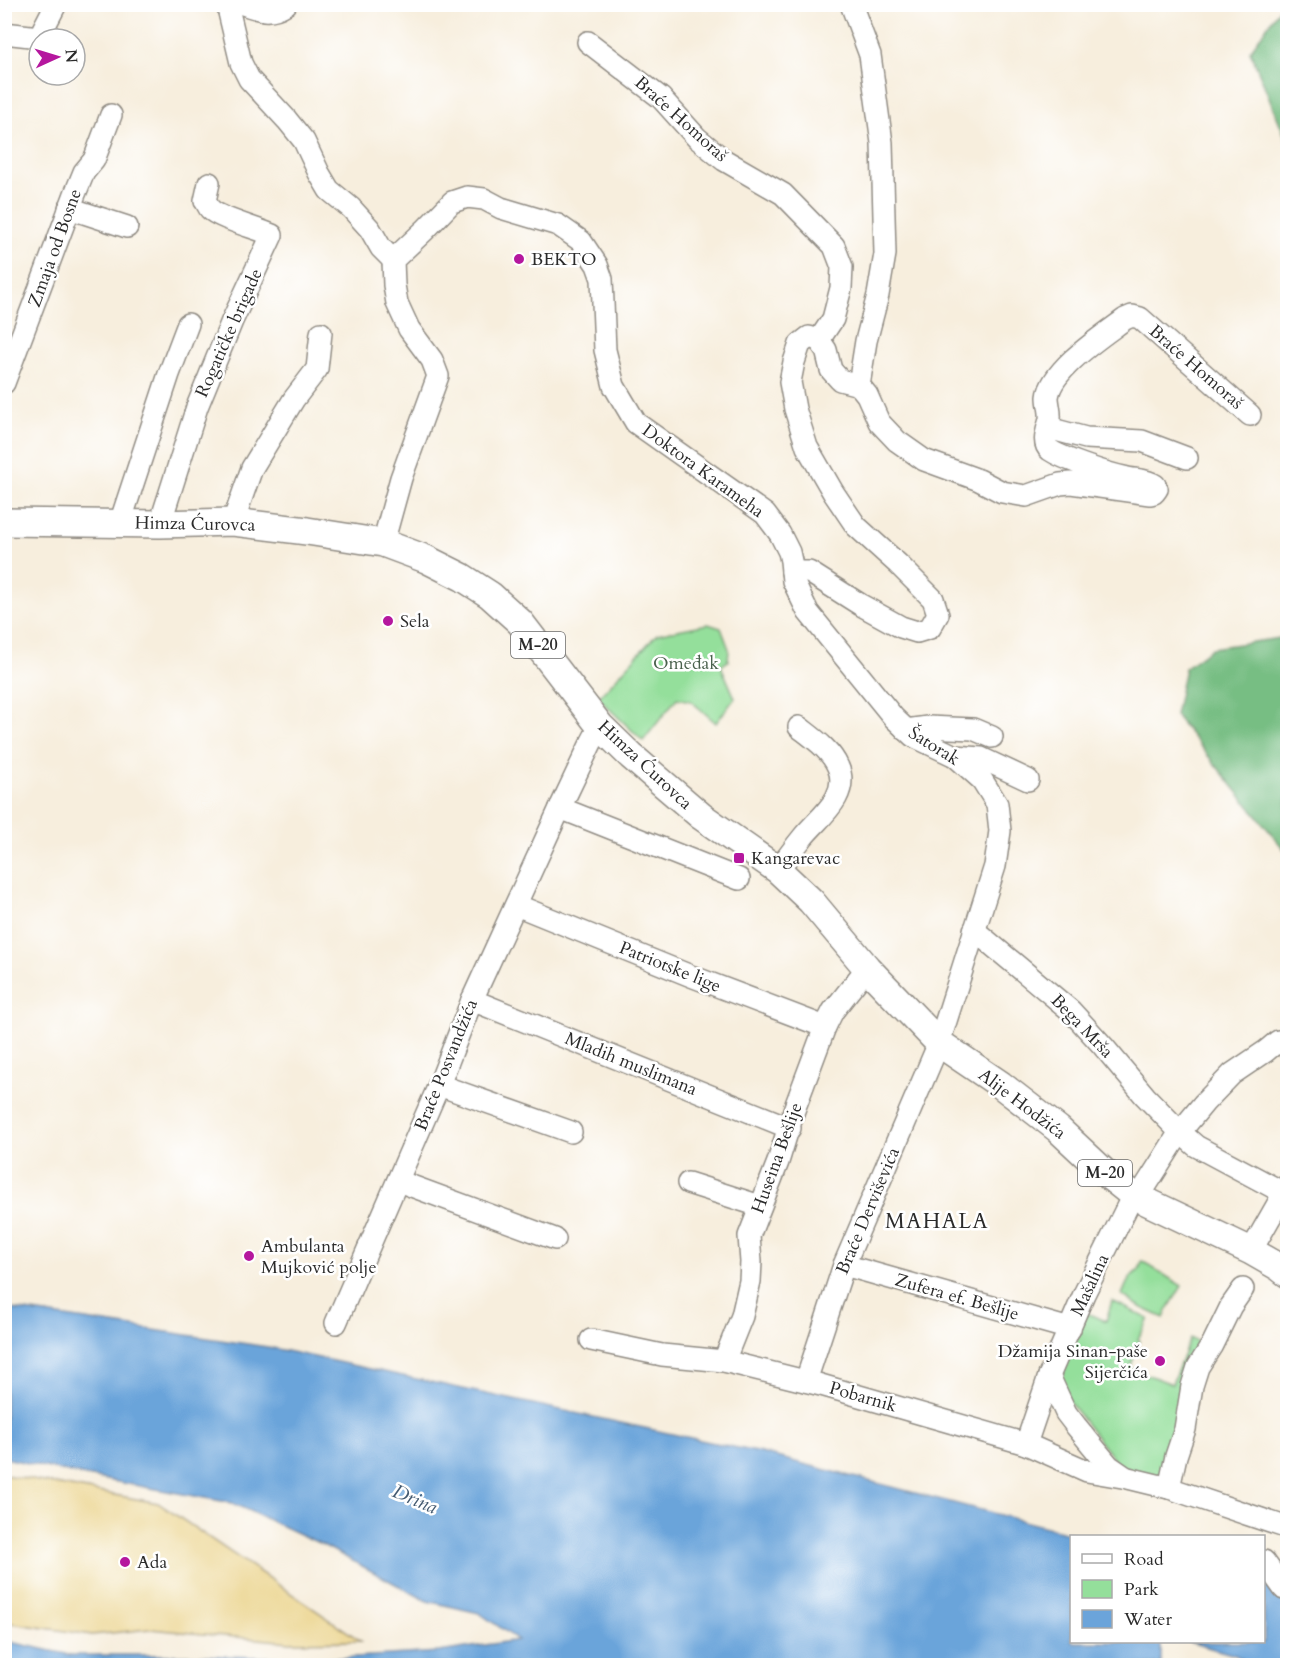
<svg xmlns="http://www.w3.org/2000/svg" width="1292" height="1670" viewBox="0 0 1292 1670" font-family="Cardo,serif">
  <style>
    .green { fill: #94df9b; stroke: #608563; stroke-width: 1.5 }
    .forest { fill: #77be83; stroke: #517457; stroke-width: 1.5 }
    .sand { fill: #eeda9e; stroke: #8c8264; stroke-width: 1.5 }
    .water { fill: #6ba4da; stroke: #4b6882; stroke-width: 1.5 }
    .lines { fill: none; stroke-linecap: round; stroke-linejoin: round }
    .minor-casing { stroke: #918c84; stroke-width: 24 }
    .major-casing { stroke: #918c84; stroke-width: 30 }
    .minor { stroke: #fff; stroke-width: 21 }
    .major { stroke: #fff; stroke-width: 27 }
    .poi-dot { fill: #b5179e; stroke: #fff; stroke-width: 2 }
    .labels { text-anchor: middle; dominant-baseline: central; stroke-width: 5; stroke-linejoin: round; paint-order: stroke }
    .shield { fill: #fff; stroke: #6b6b6b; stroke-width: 1.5 }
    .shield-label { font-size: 16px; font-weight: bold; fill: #2b2b2b }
    .street-label { font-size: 18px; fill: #2b2b2b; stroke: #fff }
    .poi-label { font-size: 18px; fill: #2b2b2b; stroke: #fff; text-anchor: start }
    .park-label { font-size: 18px; fill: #4a614d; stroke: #fff }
    .water-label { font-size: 20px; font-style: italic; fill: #455b71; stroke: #fff }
    .quarter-label { font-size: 21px; letter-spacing: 1.5px; fill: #2b2b2b; stroke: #fff }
  </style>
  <rect width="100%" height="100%" fill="#fff"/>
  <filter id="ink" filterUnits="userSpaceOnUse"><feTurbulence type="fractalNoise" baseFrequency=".0167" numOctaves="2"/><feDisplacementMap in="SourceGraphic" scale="12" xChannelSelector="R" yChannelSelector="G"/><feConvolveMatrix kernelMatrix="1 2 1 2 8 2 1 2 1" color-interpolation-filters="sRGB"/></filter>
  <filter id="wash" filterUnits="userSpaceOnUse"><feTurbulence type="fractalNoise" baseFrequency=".008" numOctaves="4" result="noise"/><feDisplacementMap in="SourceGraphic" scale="24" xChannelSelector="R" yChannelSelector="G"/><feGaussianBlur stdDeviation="1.35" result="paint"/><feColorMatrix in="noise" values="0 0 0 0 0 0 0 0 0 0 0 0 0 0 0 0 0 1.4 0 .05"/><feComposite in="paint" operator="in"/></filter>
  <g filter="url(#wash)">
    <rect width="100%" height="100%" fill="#f7eedd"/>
    <g class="green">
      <polygon points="708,624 721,628 729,649 728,661 721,666 735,698 716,723 691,701 677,698 643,741 598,698 657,634"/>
      <path d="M 1142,1261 L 1182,1286 L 1168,1309 L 1164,1318 L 1142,1308 L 1122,1295 C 1126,1285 1129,1276 1139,1270 Z"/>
      <polygon points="1112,1301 1149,1319 1138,1339 1140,1341 1130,1368 1172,1384 1190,1338 1207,1348 1166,1488 1128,1478 1049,1376 1078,1310 1106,1321"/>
    </g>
    <g class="forest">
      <polygon points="1282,5 1288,5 1287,141 1250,51"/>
      <polygon points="1287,637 1288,637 1287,853 1175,715 1185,668 1212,648"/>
    </g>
    <polygon class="sand" points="5,1475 158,1503 361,1641 290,1642 150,1629 92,1635 5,1622"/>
    <g class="water">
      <polygon points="5,1308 268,1347 761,1453 1081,1536 1072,1536 1072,1642 1161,1642 1161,1665 5,1665 5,1641 71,1655 191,1655 322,1659 439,1652 518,1640 479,1613 427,1601 323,1545 232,1503 85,1476 5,1458"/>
      <polygon points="1264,1583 1287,1590 1287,1665 1252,1665 1235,1655 1189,1642 1264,1642"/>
    </g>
  </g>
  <g filter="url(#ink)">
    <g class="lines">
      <g class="minor-casing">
        <g id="minor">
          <polyline points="227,4 241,63 249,79 287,120 304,141 319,173 329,190 351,208 370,229 381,248 393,260"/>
          <path d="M 242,4 C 259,9 269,15 286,4"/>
          <polyline points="4,33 39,37 56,4"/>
          <polyline points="588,42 661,98 697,138 724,160 783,194 834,246 842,267 841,288 833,319 819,340"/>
          <polyline points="69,208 127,227"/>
          <polyline points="4,383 75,194 84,172 94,160 111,115"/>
          <path d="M 859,385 L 867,395 L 879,422 L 897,441 L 924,460 L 979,480 L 1002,492 L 1026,496 L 1060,484 L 1071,483 L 1150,494 L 1154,493 L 1157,489 L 1155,485 C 1146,479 1134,480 1124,477 C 1108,474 1063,459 1050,450 C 1041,443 1048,429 1050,419 C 1051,412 1048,404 1048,397 C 1051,369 1104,335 1125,319 L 1132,316 L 1140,318 L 1250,415"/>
          <polyline points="1048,428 1086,438 1142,441 1187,458"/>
          <polyline points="233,522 252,468 294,399 317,369 321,333"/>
          <polyline points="120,523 169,374 188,324"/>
          <path d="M 160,524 L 197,407 L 232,321 L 272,235 C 259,229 218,218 210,209 C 208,207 207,203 205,201 L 209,183"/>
          <polyline points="383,543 401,478 438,376 432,360 409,329 397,303 394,285 393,260 425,230 452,202 467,197 484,199 501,208 558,225 581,241 597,265 602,279 605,350 614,386 636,423 765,514 780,534 789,552 791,561 793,581 808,612 894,718 913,736 955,756 982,780 997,804 1000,831 995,866 939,1043 844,1265 806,1381"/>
          <polyline points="792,572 809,572 861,605 901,627 917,632 930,628 938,614 933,599 898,564 856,526 833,492 807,447 795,409 790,382 794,362 800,344 809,337 819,340 826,350 831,370 840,380 859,385 866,341 878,295 885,254 882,143 870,55 851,4"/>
          <polyline points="906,730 928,727 973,729 992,737"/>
          <polyline points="955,756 981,758 1028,780"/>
          <polyline points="560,808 739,879"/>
          <path d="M 778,870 C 786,859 794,848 803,837 C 818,818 851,796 838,767 C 831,750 813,738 799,727"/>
          <polyline points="516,905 691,976 825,1027"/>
          <polyline points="974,930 1071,1011 1103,1046 1145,1096 1180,1132 1196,1146 1284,1193 1251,1251"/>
          <polyline points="472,1000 790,1128"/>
          <polyline points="439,1085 571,1132"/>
          <polyline points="398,1181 555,1239"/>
          <polyline points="688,1183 760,1206"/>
          <polyline points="1138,1198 1180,1132 1204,1103 1232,1074 1266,1051 1278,1041 1288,1048"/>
          <polyline points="844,1265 1070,1329"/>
          <polyline points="336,1323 439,1085 472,1000 560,808 591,743 600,726"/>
          <polyline points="591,1340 662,1355 724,1361 821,1385 1026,1444 1087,1471 1128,1478 1169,1488 1288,1528"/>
          <polyline points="724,1361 742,1316 750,1281 751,1262 749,1236 778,1162 794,1110 825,1027 833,1011 867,968"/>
          <polyline points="1049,1376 1066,1413 1076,1426 1109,1466 1125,1477"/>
          <polyline points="1026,1444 1049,1376 1084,1294 1133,1195"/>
          <polyline points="1169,1488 1176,1456 1185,1429 1192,1386 1198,1367 1212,1345 1231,1306 1243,1289"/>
          <polyline points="1264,1561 1284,1589"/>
        </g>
      </g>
      <g class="major-casing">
        <polyline id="major" points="4,522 160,524 233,522 307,531 383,543 426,559 462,577 490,595 520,622 600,726 631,756 701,816 778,870 811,901 867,968 939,1043 1001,1085 1058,1129 1104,1172 1133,1195 1251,1251 1279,1267 1288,1274"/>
      </g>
      <use href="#minor" class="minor"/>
      <use href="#major" class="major"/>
    </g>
  </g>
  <g class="poi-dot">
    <circle cx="519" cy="259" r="6"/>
    <circle cx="388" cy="621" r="6"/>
    <rect x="733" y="852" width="12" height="12" rx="3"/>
    <circle cx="249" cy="1256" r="6"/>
    <circle cx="1160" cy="1361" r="6"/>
    <circle cx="125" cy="1562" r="6"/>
  </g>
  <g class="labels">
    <g class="shield">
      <rect x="511" y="632" width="54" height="26" rx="4.5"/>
      <rect x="1078" y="1160" width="54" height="26" rx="4.5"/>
    </g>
    <g class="shield-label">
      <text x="538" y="645">M-20</text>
      <text x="1105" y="1173">M-20</text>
    </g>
    <g class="street-label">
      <text transform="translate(681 119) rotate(42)">Braće Homoraš</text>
      <text transform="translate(55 248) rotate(-70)">Zmaja od Bosne</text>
      <text transform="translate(229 333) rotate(-66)">Rogatičke brigade</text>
      <text transform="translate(1196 367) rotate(41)">Braće Homoraš</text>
      <text transform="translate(703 471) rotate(36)">Doktora Karameha</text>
      <text transform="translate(195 524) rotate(1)">Himza Ćurovca</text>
      <text transform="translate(934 746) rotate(32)">Šatorak</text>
      <text transform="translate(645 765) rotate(43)">Himza Ćurovca</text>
      <text transform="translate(670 967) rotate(22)">Patriotske lige</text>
      <text transform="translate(1082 1026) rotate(46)">Bega Mrša</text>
      <text transform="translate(631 1064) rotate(22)">Mladih muslimana</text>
      <text transform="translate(446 1065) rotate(-68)">Braće Posvandžića</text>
      <text transform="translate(1022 1104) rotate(37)">Alije Hodžića</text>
      <text transform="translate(777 1158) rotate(-70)">Huseina Bešlije</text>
      <text transform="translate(868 1211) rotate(-67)">Braće Derviševića</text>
      <text transform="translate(1090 1285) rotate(-65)">Mašalina</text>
      <text transform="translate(957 1297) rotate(16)">Zufera ef. Bešlije</text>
      <text transform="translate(863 1397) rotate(16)">Pobarnik</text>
    </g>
    <g class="poi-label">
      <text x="531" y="259">BEKTO</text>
      <text x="400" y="621">Sela</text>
      <text x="751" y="858">Kangarevac</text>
      <text x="261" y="1246">Ambulanta<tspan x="261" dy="21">Mujković polje</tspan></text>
      <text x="1148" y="1351" text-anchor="end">Džamija Sinan-paše<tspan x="1148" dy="21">Sijerčića</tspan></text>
      <text x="137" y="1562">Ada</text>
    </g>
    <g class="park-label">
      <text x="686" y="663">Omeđak</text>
    </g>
    <g class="water-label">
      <text transform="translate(415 1499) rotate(23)">Drina</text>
    </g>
    <g class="quarter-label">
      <text x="937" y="1221">MAHALA</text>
    </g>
  </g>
  <rect width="1292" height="1670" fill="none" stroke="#fff" stroke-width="24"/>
  <rect x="1070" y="1535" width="195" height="108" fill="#ffffff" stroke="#aaaaaa" stroke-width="1.5"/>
  <rect x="1082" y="1554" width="30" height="9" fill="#ffffff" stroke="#aaaaaa" stroke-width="1.5"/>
  <text x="1124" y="1565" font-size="18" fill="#2b2b2b">Road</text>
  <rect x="1082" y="1580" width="30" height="18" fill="#94df9b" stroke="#aaaaaa" stroke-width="1.5"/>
  <text x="1124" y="1595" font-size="18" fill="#2b2b2b">Park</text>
  <rect x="1082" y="1610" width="30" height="18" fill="#6ba4da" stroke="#aaaaaa" stroke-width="1.5"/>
  <text x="1124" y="1625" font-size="18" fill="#2b2b2b">Water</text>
  <g transform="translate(57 57) rotate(86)"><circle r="28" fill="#ffffff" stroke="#aaaaaa" stroke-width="1.5"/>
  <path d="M0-4.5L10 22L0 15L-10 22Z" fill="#b5179e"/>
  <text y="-9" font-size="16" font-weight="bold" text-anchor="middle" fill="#2b2b2b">N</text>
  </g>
</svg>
